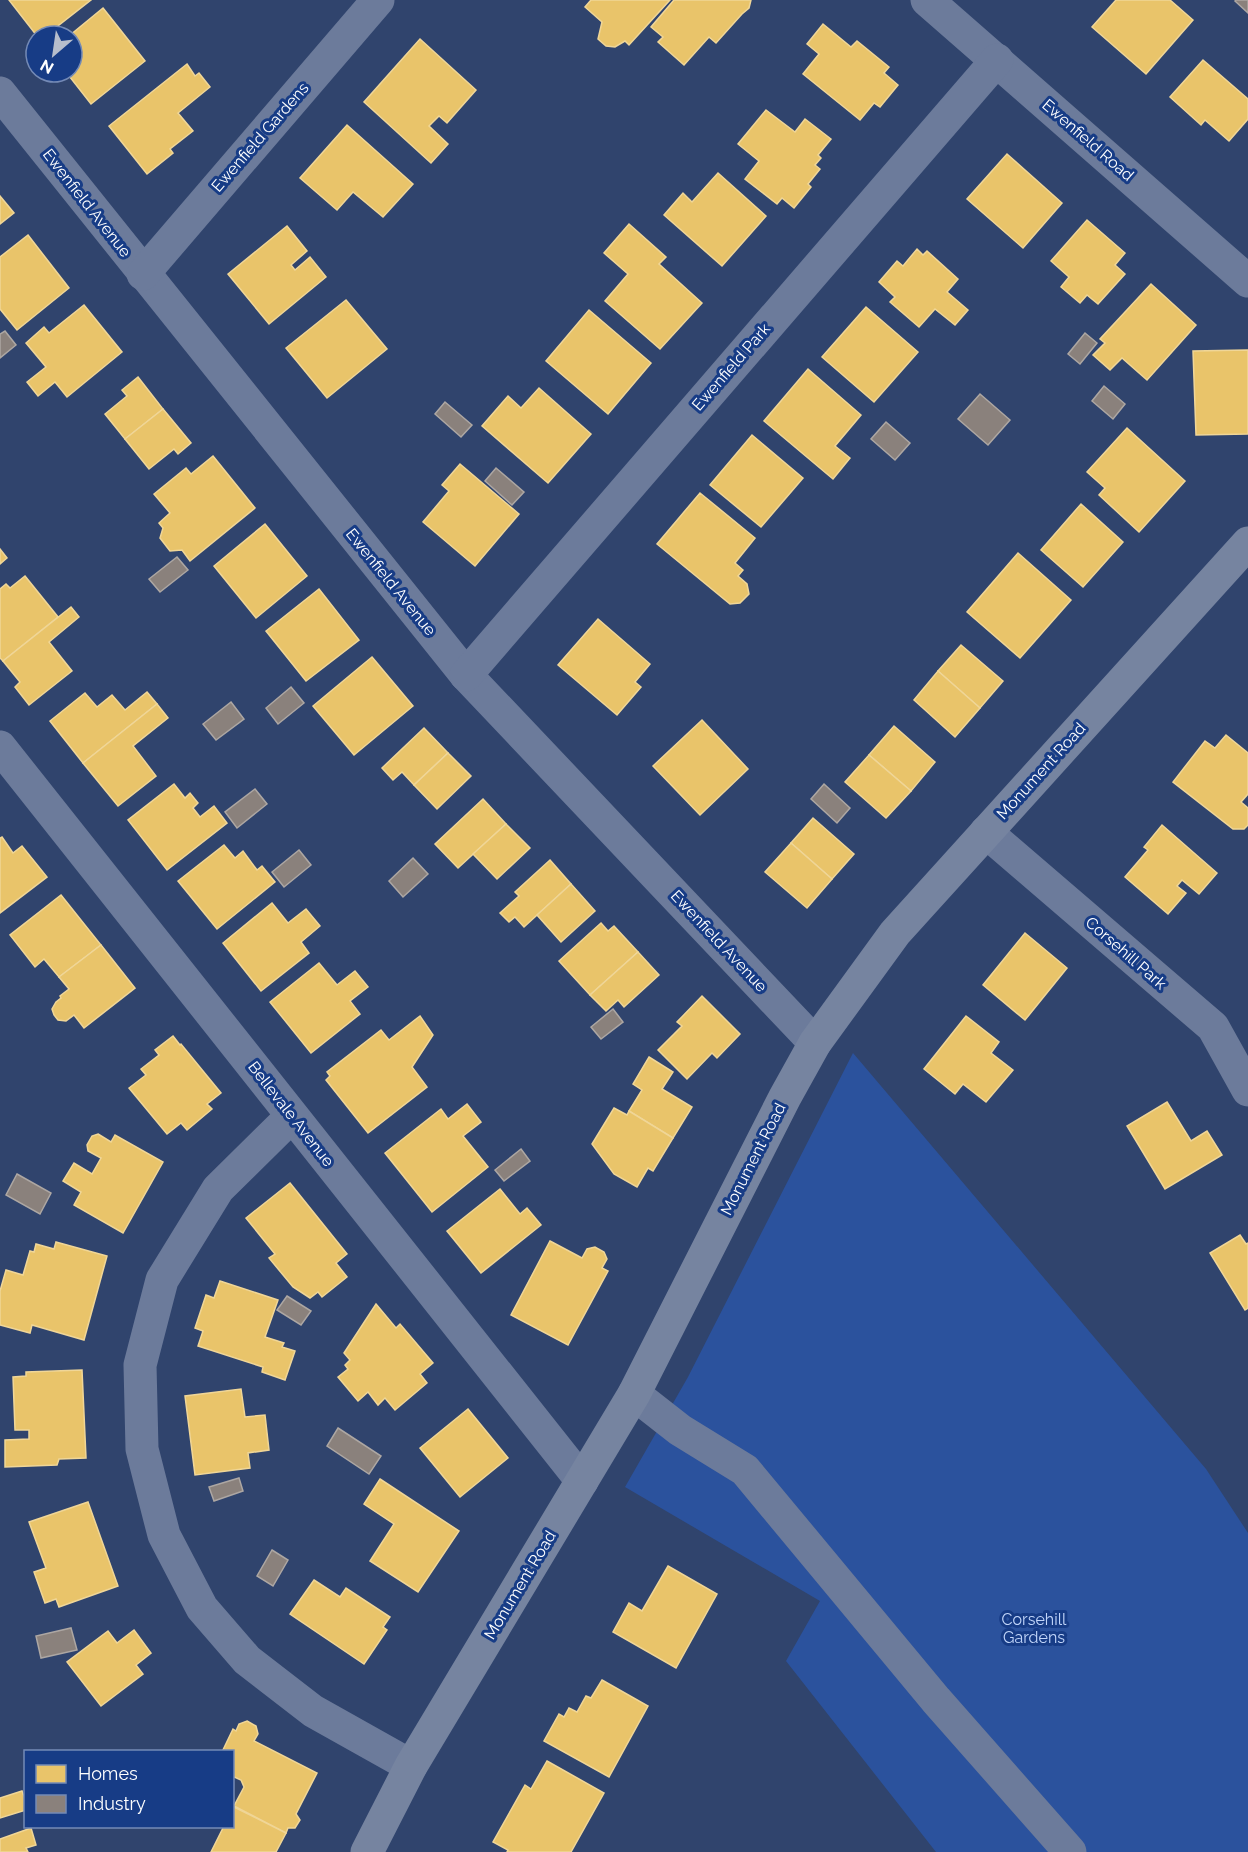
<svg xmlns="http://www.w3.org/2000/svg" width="1248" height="1852" viewBox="0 0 1248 1852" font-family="Raleway,sans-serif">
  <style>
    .green { fill: #2b529d }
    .homes { fill: #e9c46a; stroke: #f0d697; stroke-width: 1.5 }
    .industry { fill: #8a817c; stroke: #ada7a3; stroke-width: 1.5 }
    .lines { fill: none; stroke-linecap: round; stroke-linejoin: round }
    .minor { stroke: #6c7b9b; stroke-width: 33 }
    .major { stroke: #7684a0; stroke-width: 33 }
    .labels { text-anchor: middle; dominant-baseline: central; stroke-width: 6; stroke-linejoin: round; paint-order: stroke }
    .street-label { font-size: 16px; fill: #fff; stroke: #173c86 }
    .park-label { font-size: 16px; fill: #c2d6fa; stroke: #173c86 }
  </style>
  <rect width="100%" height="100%" fill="#30446d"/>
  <polygon class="green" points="853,1053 1206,1469 1248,1533 1248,1852 936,1852 786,1661 820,1601 625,1487 688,1377"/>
  <g class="homes">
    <polygon points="9,0 91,0 45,36 37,36"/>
    <polygon points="591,0 670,0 629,45 625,41 615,47 606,46 598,39 602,22 585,7"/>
    <polygon points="674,0 751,0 749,8 742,14 716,43 709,37 684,65 658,42 663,37 651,27"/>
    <polygon points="1116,0 1170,0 1193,20 1146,74 1092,27"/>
    <polygon points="103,8 145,61 91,104 66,72 72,72 72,36 69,36"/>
    <polygon points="823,24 851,47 857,41 889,67 884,73 898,85 880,107 874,103 860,120 803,74 819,54 807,44"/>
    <polygon points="420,39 476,90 447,123 439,116 429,126 448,144 431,163 364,102"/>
    <polygon points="1203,60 1248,99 1248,119 1229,141 1205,120 1201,125 1170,97"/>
    <polygon points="187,64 195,76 199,73 210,87 178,113 193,131 170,149 173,153 147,174 109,126"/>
    <polygon points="766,110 795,132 805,119 831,139 818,155 821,158 815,165 820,169 808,184 811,187 794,208 782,198 777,204 745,179 759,161 738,144"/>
    <polygon points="347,125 413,184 383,217 353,192 337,210 300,178"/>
    <polygon points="1007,154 1062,203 1023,248 967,199"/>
    <polygon points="718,173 766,216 722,266 664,215 683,193 692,202"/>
    <polygon points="0,196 14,213 0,224"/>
    <polygon points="1087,220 1125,253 1115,265 1125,274 1098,304 1087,295 1080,303 1061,287 1069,277 1051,261"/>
    <polygon points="629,224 666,257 659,264 702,303 660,349 605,301 628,274 604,253"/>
    <polygon points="287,226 307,251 291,265 295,270 310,257 326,277 269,324 228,274"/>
    <polygon points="28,235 69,288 17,330 0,309 0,257"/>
    <polygon points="917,249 923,255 927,251 958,279 947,292 968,310 955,325 935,309 919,327 890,302 895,297 879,282 897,261 903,266"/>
    <polygon points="1151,284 1196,325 1147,380 1122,358 1110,370 1093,355 1105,343 1100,339"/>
    <polygon points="346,300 387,349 327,398 286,348"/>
    <polygon points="84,305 122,352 67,397 55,382 38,396 27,382 46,367 26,343 44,327 49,333"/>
    <polygon points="866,307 918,352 874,402 822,357"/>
    <polygon points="589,310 651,363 608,414 546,361"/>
    <polygon points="1248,350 1248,434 1196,435 1193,351"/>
    <polygon points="808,369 861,415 835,446 850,458 833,479 764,421"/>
    <polygon points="138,377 163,409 125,439 105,414 127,396 122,390"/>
    <polygon points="539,388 591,434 548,483 482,426 508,396 521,408"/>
    <polygon points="163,409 191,443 178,454 174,449 149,469 125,439"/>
    <polygon points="1127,428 1185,481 1139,532 1099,495 1105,488 1087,472"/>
    <polygon points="752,435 803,478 761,527 710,485"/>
    <polygon points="213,456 255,508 190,561 182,550 170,551 160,538 163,528 159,523 170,513 154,494 186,468 191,474"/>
    <polygon points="460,464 519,514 475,566 423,522 449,491 442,485"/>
    <polygon points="700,493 755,538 735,563 743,570 738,576 747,584 749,594 740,603 730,604 657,544"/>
    <polygon points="1081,504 1123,542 1083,587 1041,550"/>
    <polygon points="265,524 307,576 256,618 214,566"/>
    <polygon points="0,549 7,558 0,564"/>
    <polygon points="1018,553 1071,600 1020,658 967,612"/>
    <polygon points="25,576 58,617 3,661 0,658 0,589 6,584 10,588"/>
    <polygon points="319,589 359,640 306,681 266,631"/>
    <polygon points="71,607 79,617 49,642 72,671 29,705 15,687 20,682 3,661"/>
    <polygon points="598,619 650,664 635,682 641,687 617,715 558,665"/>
    <polygon points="961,645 1003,681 980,708 938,671"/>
    <polygon points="372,657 413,706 354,755 313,706"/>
    <polygon points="938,671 980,708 955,737 914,700"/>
    <polygon points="147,692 157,704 83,763 50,721 85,693 97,707 112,695 125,710"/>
    <polygon points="157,704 168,718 133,746 156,776 118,806 83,763"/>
    <polygon points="702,720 748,769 700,815 653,766"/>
    <polygon points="894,726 935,762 911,791 869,755"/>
    <polygon points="424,728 448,753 414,785 402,772 393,780 382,768"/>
    <polygon points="1226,735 1248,753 1248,794 1241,802 1248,808 1248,825 1244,829 1233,829 1173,782 1205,741 1215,748"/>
    <polygon points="448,753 471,776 437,809 414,785"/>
    <polygon points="869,755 911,791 886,818 845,782"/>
    <polygon points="174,784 185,798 190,793 198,803 193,808 200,817 214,806 227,823 167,870 128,820"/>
    <polygon points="483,799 506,824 458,868 435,844"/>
    <polygon points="813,818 854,854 832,879 791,843"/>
    <polygon points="506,824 530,848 497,879 473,854"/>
    <polygon points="1162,825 1217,873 1199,894 1182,880 1177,886 1186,893 1168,914 1125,877 1148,850 1144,847"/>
    <polygon points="2,837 13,853 22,846 47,877 0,913 0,838"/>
    <polygon points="791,843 832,879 807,908 765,872"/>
    <polygon points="224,845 235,858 243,851 257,870 262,866 275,882 217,929 178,881"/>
    <polygon points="550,860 571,884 524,927 515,917 509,922 500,913 519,896 515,892"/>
    <polygon points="571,884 595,911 561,942 537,915"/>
    <polygon points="61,895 101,945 59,977 44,959 35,967 10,935"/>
    <polygon points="272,903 288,923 306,909 320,926 301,942 309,953 261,991 223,943"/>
    <polygon points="601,923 608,931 614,926 638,952 590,995 559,961"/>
    <polygon points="1025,933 1067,968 1025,1020 983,985"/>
    <polygon points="101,945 135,988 84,1028 74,1015 66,1021 58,1020 54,1015 52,1009 56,1002 61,998 60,996 69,989 59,977"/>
    <polygon points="638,952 659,975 624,1007 618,1000 606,1011 590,995"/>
    <polygon points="319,963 337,985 355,971 368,987 350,1001 360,1014 311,1053 270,1002"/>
    <polygon points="702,996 740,1034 717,1058 712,1053 687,1079 658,1050 682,1026 677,1022"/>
    <polygon points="420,1016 433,1035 412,1067 427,1087 368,1133 326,1080 330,1076 327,1072 381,1030 389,1040"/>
    <polygon points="966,1016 999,1042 991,1053 1013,1070 986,1102 963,1084 955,1094 924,1069"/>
    <polygon points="173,1036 180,1045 181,1044 221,1093 207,1104 212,1109 187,1130 181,1123 167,1134 129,1088 146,1075 141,1069 159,1055 155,1050"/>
    <polygon points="649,1057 673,1072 662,1089 692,1107 673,1138 629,1111 642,1090 633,1084"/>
    <polygon points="1167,1102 1191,1141 1207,1131 1222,1155 1165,1189 1127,1126"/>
    <polygon points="467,1104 481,1122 463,1136 488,1167 432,1212 385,1153 441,1109 448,1119"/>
    <polygon points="614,1108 627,1115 629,1111 673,1138 653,1171 648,1168 637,1187 614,1174 592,1144"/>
    <polygon points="98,1134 111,1142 115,1135 163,1162 123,1233 74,1205 81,1192 63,1181 74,1163 92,1174 101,1158 88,1151 87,1145 92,1136"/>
    <polygon points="290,1183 347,1254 336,1263 347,1277 322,1297 318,1292 310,1298 293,1287 269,1258 275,1254 246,1218"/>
    <polygon points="500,1189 520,1214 527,1208 541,1225 481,1273 447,1231"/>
    <polygon points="1240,1235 1246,1244 1248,1243 1248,1308 1245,1310 1210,1253"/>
    <polygon points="550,1241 582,1258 587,1249 595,1247 604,1252 607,1259 602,1268 608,1271 568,1345 511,1315"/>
    <polygon points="56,1242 107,1256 84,1340 32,1325 30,1333 0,1325 0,1291 6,1270 23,1275 30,1251 34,1252 36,1244 54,1249"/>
    <polygon points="220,1281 278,1300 265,1337 284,1343 282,1347 295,1351 285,1380 262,1372 263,1367 198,1346 203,1331 195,1328 206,1295 214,1298"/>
    <polygon points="376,1304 396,1328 400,1324 433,1363 420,1374 427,1383 395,1410 385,1398 378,1405 368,1392 358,1401 338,1377 348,1369 345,1365 350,1360 344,1353"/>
    <polygon points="82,1370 86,1458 59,1459 57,1465 5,1467 5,1440 29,1439 29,1430 15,1430 13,1377 26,1376 26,1372"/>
    <polygon points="241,1389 245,1417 265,1415 269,1450 248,1453 250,1468 195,1475 185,1396"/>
    <polygon points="468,1409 508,1458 460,1497 420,1448"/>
    <polygon points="380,1479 459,1531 418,1592 370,1561 394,1524 364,1504"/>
    <polygon points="88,1502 118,1586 59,1607 56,1599 45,1603 34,1572 46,1568 29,1522"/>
    <polygon points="668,1566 717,1594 676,1668 613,1632 629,1603 642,1611"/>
    <polygon points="314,1580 340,1597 346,1588 390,1617 383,1627 387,1630 364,1664 290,1614"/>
    <polygon points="134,1630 151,1653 136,1665 143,1674 101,1706 67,1662 108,1631 117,1643"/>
    <polygon points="602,1680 648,1706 609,1777 544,1741 559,1714 564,1717 569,1708 577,1712 586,1696 591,1698"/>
    <polygon points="247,1721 256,1726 258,1734 254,1741 317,1773 296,1814 300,1820 295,1828 288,1828 286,1833 234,1806 244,1787 241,1780 232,1776 232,1752 222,1752 233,1729 236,1731 239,1724"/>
    <polygon points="547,1761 604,1793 571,1852 507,1852 508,1850 493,1842 525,1785 531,1789"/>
    <polygon points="22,1791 26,1802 26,1810 0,1818 0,1798"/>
    <polygon points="232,1806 286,1833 276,1852 211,1852 224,1826 232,1826"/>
    <polygon points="31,1828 36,1845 26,1848 28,1852 0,1852 0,1839"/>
  </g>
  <g class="industry">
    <polygon points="1236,0 1248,0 1248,13 1235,1"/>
    <polygon points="5,331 16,345 0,358 0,334"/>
    <polygon points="1085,333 1097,343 1080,364 1068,354"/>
    <polygon points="1104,386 1125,404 1113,419 1092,401"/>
    <polygon points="980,394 1010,420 988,445 958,419"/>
    <polygon points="445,402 472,425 461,437 435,414"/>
    <polygon points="886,422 910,443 895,460 871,439"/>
    <polygon points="496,468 524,492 512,505 485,481"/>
    <polygon points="177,557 188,570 160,592 149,579"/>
    <polygon points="291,687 304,703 278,724 266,708"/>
    <polygon points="231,702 244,719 216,740 203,724"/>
    <polygon points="824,784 850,808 837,823 811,799"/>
    <polygon points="255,789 267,804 237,828 225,812"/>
    <polygon points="299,850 311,865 284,887 272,872"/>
    <polygon points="413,858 428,874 403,897 389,881"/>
    <polygon points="613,1009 623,1022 601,1039 591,1027"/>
    <polygon points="521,1149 530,1161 504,1181 495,1170"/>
    <polygon points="17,1174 51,1193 40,1214 6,1195"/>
    <polygon points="287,1296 311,1311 301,1325 277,1310"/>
    <polygon points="338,1428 381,1456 369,1474 327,1446"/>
    <polygon points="239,1478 243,1491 214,1501 209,1487"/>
    <polygon points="272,1550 288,1560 273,1586 257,1576"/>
    <polygon points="71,1628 77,1650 41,1658 36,1636"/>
  </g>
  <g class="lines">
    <g class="minor">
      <polyline points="927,0 1248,281"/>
      <polyline points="0,93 466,675 815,1043"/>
      <polyline points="143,274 378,0"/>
      <polyline points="466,675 997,60"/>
      <polyline points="0,747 582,1481"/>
      <polyline points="986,832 1213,1027 1248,1090"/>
      <polyline points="292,1116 218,1189 162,1280 140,1365 142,1449 164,1535 202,1608 247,1660 313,1711 411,1766"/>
      <polyline points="634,1394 680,1430 745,1470 936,1700 1070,1852"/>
    </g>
    <polyline class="major" points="367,1852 411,1766 634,1394 785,1097 815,1043 895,933 1248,543"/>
  </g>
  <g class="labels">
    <g class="street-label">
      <text transform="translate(260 137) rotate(-49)">Ewenfield Gardens</text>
      <text transform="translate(1088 140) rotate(41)">Ewenfield Road</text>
      <text transform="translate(87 203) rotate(52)">Ewenfield Avenue</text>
      <text transform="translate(731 367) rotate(-49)">Ewenfield Park</text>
      <text transform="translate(391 582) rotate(51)">Ewenfield Avenue</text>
      <text transform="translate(1041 771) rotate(-48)">Monument Road</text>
      <text transform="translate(719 941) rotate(47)">Ewenfield Avenue</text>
      <text transform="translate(1126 953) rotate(41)">Corsehill Park</text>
      <text transform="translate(291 1114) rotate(52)">Bellevale Avenue</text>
      <text transform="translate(753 1159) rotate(-63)">Monument Road</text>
      <text transform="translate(520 1585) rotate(-59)">Monument Road</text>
    </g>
    <g class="park-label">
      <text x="1034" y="1619">Corsehill<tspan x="1034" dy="18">Gardens</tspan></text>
    </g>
  </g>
  <rect x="24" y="1750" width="210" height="78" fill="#173c86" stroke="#748ab6" stroke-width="1.5"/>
  <rect x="36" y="1765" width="30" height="18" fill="#e9c46a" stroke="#748ab6" stroke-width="1.5"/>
  <text x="78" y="1780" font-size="18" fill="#ffffff">Homes</text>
  <rect x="36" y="1795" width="30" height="18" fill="#8a817c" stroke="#748ab6" stroke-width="1.5"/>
  <text x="78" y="1810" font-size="18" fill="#ffffff">Industry</text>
  <g transform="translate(54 54) rotate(209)"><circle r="28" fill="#173c86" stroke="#748ab6" stroke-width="1.5"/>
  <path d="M0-4.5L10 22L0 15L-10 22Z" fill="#b7becc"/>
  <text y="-9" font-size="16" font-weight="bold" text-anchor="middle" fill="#ffffff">N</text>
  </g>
</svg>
